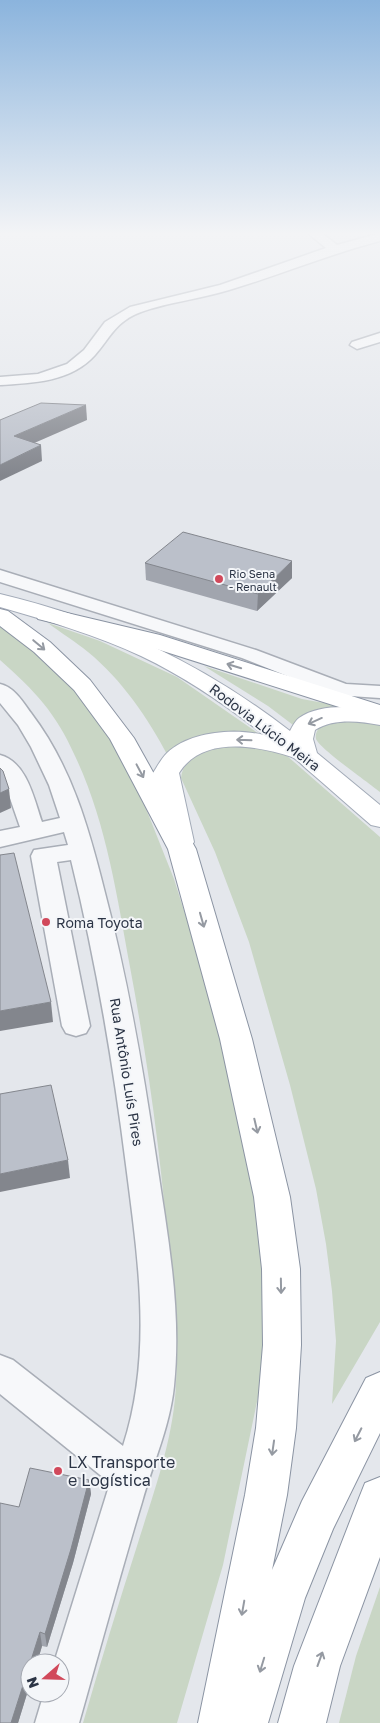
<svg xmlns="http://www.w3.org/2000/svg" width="380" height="1723" viewBox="0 0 380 1723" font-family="'Golos Text',sans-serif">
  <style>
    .green { fill: #c9d6c5 }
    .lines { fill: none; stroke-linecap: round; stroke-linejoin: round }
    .minor-casing { stroke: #a9aeb7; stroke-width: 3 }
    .major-casing { stroke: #a3abb8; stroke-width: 2 }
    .highway-casing { stroke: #8b94a3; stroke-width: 2 }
    .minor { fill: #f7f8fa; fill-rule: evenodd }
    .major { fill: #fff; fill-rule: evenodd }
    .highway { fill: #fff; fill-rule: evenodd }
    .wall { fill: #a1a5ae }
    .shaded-wall { fill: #83868d }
    .building { fill: #bbc0ca; stroke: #83868d }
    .oneway { stroke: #959aa2 }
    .poi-dot { fill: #d1495b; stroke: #f4f6f9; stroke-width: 2 }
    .labels { text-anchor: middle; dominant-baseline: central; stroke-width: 4; stroke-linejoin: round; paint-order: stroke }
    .far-poi-label { font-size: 11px; fill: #2b3445; stroke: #f4f6f9; text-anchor: start }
    .street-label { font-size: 14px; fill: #2b3445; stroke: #f4f6f9 }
    .poi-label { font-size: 14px; fill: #2b3445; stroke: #f4f6f9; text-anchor: start }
    .near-poi-label { font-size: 16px; fill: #2b3445; stroke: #f4f6f9; text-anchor: start }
  </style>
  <rect width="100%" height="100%" fill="#e4e7ec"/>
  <g class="green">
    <path d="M 48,623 L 100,641 L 177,677 L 262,736 L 168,756 C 148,718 122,680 88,652 C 76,642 61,633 48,623 Z"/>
    <path d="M 0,624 L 48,660 L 100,720 L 139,791 L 174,879 L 216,1012 L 261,1223 L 264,1345 L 259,1392 L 223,1565 L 177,1723 L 83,1723 C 100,1664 118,1605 137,1546 C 153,1494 174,1439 176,1383 C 178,1346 173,1308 170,1272 C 163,1169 149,1068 130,967 C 117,896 106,821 75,756 C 56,713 35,691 0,660 Z"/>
    <polygon points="204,666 302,699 362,710 297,728 268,706"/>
    <path d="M 337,720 L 380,724 L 380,792 C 369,783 320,749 316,739 C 315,734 317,731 319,728 Z"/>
    <path d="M 236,745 L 261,746 L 286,755 L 380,837 L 380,1322 L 332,1404 L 336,1341 L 332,1291 L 326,1244 L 316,1189 L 290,1085 L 249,942 L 215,852 L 181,778 C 183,753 216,748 236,745 Z"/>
    <polygon points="380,1587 380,1723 339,1723 356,1656"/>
  </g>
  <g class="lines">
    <g class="minor-casing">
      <g id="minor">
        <path d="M 309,234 L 323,234 L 337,245 L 377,234 L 380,234 L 380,241 C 329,254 280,275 229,290 C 200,299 169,302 141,312 C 116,321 110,338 95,355 C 71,382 33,383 0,385 L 0,377 L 38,374 L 67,364 L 84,350 L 105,322 L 130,307 L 220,285 L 326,248 Z"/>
        <polygon points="380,333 380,342 357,349 350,345 352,342"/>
        <polygon points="0,570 256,650 346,684 380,686 380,698 335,695 242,658 0,582"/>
        <path d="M 0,684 C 14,687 23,702 31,713 C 72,767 89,829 105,893 C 128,980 143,1068 156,1157 C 167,1232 182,1309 174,1386 C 170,1426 153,1463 142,1502 C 120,1575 100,1649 79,1723 L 35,1723 L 44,1693 L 60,1693 L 60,1663 L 54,1663 L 110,1483 L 0,1394 L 0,1355 L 13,1360 L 123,1446 C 153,1354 138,1259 126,1165 C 113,1062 96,961 71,860 L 57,862 L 90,1026 L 86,1033 L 76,1036 L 66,1033 L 62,1026 L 31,856 L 34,850 L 68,845 L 64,832 L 0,847 L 0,831 L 20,827 L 4,781 L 0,776 L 0,755 C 27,762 34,799 42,822 L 60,818 L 49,785 L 31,747 L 18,725 L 0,703 Z"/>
      </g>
    </g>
    <g class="major-casing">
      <path id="major" d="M 0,594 C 111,621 199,661 290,731 C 292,727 295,721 299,718 C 320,703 356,706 380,711 L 380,725 C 359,721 334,718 315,730 L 313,739 L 317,753 L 380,805 L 380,827 L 371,825 C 350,807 330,789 309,771 C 304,767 297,759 292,757 C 256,745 202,736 179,773 L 194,842 L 190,848 L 180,851 L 170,848 L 166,842 L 153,773 C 157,767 161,759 167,753 C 190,731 234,728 264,735 C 226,705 185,677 141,656 C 96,635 48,621 0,607 Z"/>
    </g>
    <g class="highway-casing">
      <g id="highway">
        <polygon points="46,608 160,635 380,705 380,720 144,645 38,619 35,614 38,609"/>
        <polygon points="0,609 8,611 50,642 90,680 134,738 196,849 252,1039 290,1197 300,1269 301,1345 296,1428 287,1495 272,1570 302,1501 366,1378 380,1372 380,1433 333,1529 305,1598 268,1723 198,1723 245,1495 256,1428 263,1345 262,1269 254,1197 220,1039 168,849 110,739 74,690 34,652 0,626"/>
        <polygon points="380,1477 380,1557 340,1666 326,1723 278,1723 294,1666 359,1498 365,1483"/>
      </g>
    </g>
    <use href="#minor" class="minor"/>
    <use href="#major" class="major"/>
    <use href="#highway" class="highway"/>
  </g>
  <g class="wall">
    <polygon points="145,563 292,578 257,611 146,580"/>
    <polygon points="89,1480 91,1494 73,1563 47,1647 42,1646 37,1663 30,1663 30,1684 18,1723 0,1723 19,1507"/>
  </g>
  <g class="shaded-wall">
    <polygon points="86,405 87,420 16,451 14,436"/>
    <polygon points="41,445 42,461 0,481 0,465"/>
    <polygon points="292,561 292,578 257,611 258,594"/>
    <polygon points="9,789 11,808 0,813 0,793"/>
    <polygon points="51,1002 53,1022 0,1031 0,1011"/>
    <polygon points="68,1160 70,1178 0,1192 0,1174"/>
    <polygon points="89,1480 91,1494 73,1563 47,1647 45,1634"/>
    <polygon points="40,1632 42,1646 37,1663 30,1663"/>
    <polygon points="30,1663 30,1684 18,1723 11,1723"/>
  </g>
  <g class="building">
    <polygon points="41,403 86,405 14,436 41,445 0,465 0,420"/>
    <polygon points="183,532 292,561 258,594 145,563"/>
    <polygon points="0,768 3,771 9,789 0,793"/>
    <polygon points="14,853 51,1002 0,1011 0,855"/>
    <polygon points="51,1085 68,1160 0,1174 0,1094"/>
    <polygon points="30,1468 89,1480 71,1549 45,1634 40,1632 11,1723 0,1723 0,1503 19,1507"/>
  </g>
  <defs><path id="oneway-shaft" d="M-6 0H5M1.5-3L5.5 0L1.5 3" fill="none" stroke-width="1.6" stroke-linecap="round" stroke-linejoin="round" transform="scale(1.25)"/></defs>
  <g class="oneway">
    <use href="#oneway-shaft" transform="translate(39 645) rotate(40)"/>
    <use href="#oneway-shaft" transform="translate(234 666) rotate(-163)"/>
    <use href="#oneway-shaft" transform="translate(315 721) rotate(156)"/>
    <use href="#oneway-shaft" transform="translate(244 740) rotate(-178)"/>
    <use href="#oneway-shaft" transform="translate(140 771) rotate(62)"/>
    <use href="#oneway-shaft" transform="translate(202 920) rotate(74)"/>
    <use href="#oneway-shaft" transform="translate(256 1126) rotate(77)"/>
    <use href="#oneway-shaft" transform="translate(281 1286) rotate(89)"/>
    <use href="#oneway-shaft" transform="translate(358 1435) rotate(117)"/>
    <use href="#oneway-shaft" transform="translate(273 1448) rotate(98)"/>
    <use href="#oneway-shaft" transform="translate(243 1608) rotate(100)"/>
    <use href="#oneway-shaft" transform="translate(320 1659) rotate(-70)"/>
    <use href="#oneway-shaft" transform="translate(262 1665) rotate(107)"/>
  </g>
  <linearGradient id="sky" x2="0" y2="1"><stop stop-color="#8bb4dd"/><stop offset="0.49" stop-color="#f3f4f6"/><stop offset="1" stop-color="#f3f4f6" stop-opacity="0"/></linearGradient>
  <rect width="380" height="476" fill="url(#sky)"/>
  <g class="poi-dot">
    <circle cx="219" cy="579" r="5"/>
    <circle cx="46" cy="922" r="5"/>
    <circle cx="58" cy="1471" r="5"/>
  </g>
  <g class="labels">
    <g class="far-poi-label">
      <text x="229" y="573">Rio Sena<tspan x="229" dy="13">- Renault</tspan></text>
    </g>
    <g class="street-label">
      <text transform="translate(265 727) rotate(37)">Rodovia Lúcio Meira</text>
      <text transform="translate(127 1072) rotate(81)">Rua Antônio Luís Pires</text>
    </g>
    <g class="poi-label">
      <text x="56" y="922">Roma Toyota</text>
    </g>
    <g class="near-poi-label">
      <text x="68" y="1462">LX Transporte<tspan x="68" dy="18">e Logística</tspan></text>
    </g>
  </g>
  <g transform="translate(45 1678) rotate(250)"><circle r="24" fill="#f4f6f9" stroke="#a4a8b1"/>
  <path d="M0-4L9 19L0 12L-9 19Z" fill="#d1495b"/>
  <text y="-8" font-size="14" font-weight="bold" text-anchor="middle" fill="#2b3445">N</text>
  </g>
</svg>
